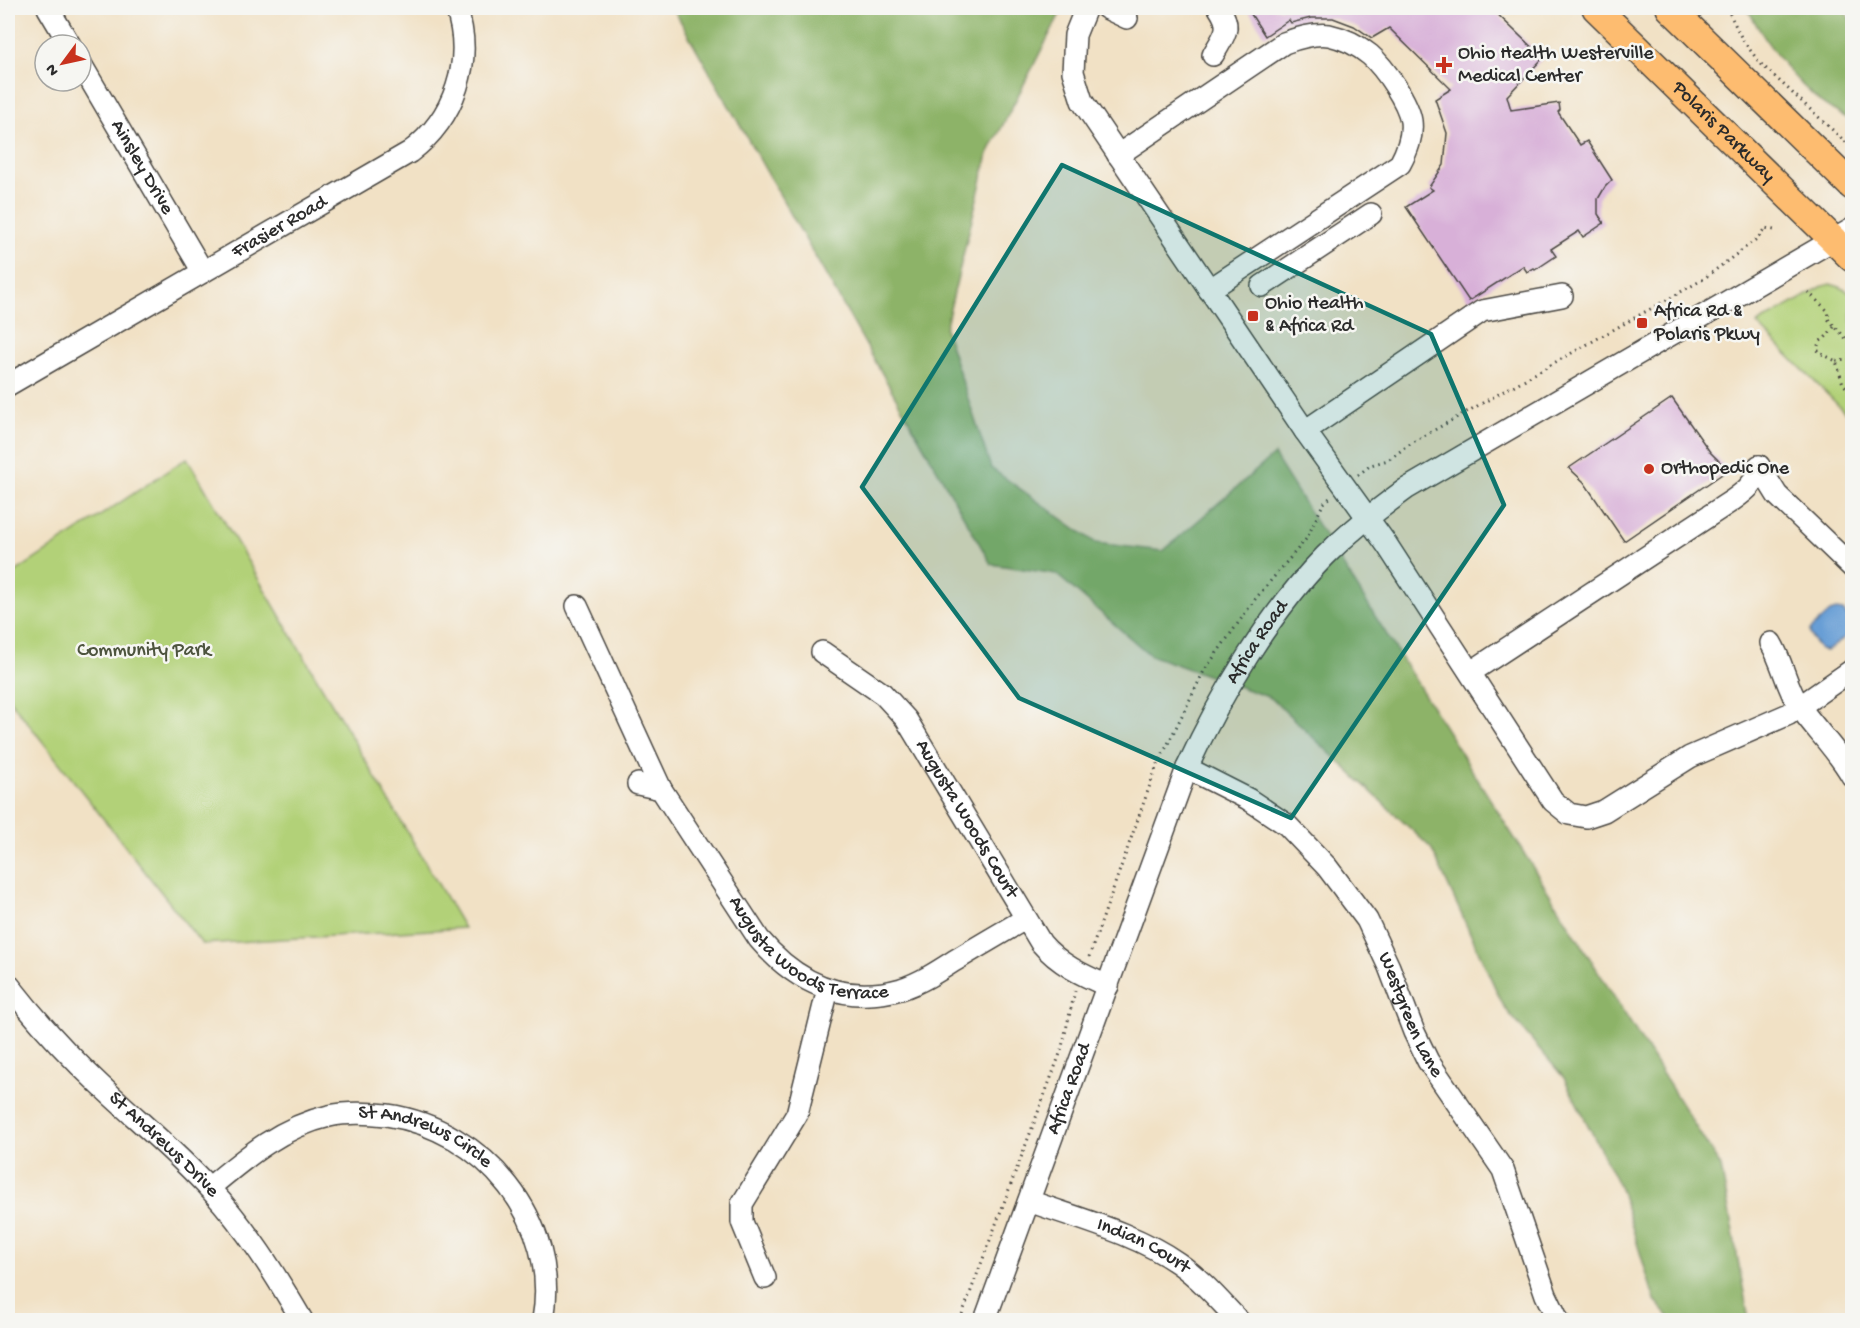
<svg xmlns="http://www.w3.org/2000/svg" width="1860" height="1328" viewBox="0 0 1860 1328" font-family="'Gochi Hand',sans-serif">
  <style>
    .green { fill: #b2d178; stroke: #6e7e52; stroke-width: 1.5 }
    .forest { fill: #8db368; stroke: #5c6f4a; stroke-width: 1.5 }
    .water { fill: #679ed5; stroke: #496480; stroke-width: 1.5 }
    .building { fill: #d8b0d8 }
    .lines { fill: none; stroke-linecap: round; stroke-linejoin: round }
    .minor-casing { stroke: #494642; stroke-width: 24 }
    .major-casing { stroke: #494642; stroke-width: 30 }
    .path { stroke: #494642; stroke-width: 3; stroke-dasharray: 1.5 4.5; stroke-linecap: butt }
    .minor { stroke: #fff; stroke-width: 21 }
    .major { stroke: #fdbc6f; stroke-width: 27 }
    .marked { fill: #0f766e; fill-opacity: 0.2; stroke: #0f766e; stroke-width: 4.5; stroke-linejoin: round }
    .poi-dot { fill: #c8321e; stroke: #f6f6f2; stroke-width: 2 }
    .labels { text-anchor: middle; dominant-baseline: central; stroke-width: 5; stroke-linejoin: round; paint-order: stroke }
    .poi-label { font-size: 20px; fill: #2b2b2b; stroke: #f6f6f2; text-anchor: start }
    .street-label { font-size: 20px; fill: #2b2b2b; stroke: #f6f6f2 }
    .park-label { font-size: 20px; fill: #4d543e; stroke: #f6f6f2 }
  </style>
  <rect width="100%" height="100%" fill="#f6f6f2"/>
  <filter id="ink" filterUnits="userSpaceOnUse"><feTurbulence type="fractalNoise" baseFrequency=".0167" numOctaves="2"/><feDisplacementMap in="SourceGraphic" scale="12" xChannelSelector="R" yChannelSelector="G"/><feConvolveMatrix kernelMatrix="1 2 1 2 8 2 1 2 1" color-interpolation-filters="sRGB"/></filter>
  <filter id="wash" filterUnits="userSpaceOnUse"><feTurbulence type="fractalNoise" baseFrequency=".008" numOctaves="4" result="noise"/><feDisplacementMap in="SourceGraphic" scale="24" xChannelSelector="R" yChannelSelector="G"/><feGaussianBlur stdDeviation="1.35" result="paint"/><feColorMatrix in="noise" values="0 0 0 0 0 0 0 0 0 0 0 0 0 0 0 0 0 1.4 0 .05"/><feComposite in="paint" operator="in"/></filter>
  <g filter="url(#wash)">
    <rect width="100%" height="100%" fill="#f1e1c5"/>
    <g class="green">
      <polygon points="1830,284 1840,287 1852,294 1852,427 1846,413 1757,324 1821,287"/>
      <polygon points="187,458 464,928 202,944 9,699 8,700 8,577"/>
    </g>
    <g class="forest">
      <polygon points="673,8 1063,8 988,154 945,329 991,468 1096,543 1163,551 1274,455 1721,1167 1749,1320 1672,1320 1655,1301 1620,1188 1564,1078 1504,1007 1431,848 1271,698 1150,655 1056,574 991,564"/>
      <path d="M 1747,8 L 1842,8 L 1852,22 L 1852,121 C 1841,114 1827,108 1817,99 C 1787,73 1765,42 1747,8 Z"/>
    </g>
    <polygon class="water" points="1836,610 1843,611 1852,621 1852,632 1827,651 1820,650 1810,635 1810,630 1830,612"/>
    <g id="blocks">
      <g class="building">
        <polygon points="1247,8 1491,8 1543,58 1507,96 1511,110 1559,103 1560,110 1558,112 1580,145 1587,141 1612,180 1605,187 1598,199 1598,214 1604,223 1583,237 1579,231 1551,249 1556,256 1535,270 1534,268 1527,272 1523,266 1469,301 1406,207 1433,190 1429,187 1444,165 1447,133 1435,99 1451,89 1389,28 1372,38 1354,26 1333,18 1311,18 1291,23 1289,20 1265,36"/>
        <polygon points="1672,398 1710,452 1728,470 1624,541 1584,482 1569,468"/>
      </g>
    </g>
  </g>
  <g filter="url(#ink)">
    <use href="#blocks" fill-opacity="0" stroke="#494642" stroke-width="1.5"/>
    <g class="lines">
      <g class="minor-casing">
        <g id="minor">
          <polyline points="48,8 70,45"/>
          <polyline points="1086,8 1075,35 1073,72 1082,101 1305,431 1387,545 1553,801 1569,814 1586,817 1604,811 1690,757 1789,714 1852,670"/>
          <polyline points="1106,8 1127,18"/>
          <path d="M 1213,55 C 1224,35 1233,29 1219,8"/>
          <path id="s1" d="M 81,64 L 203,272"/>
          <path d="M 1118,155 L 1284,43 C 1298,38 1314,33 1329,35 C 1343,38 1359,46 1370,55 C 1385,68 1408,102 1411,121 C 1413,137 1407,151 1400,164 L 1209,290"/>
          <polyline points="1262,286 1371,214"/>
          <path id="s2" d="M 8,385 L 410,152 C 454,119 475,61 456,8"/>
          <polyline points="1305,431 1482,311 1562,296"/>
          <polyline points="1759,466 1777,495 1852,567"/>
          <polyline points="577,606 661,789"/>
          <path d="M 1771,643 C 1783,663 1786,686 1799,706 C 1816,730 1838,751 1852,776"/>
          <path id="s3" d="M 822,652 L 883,694 L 906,719 L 1041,943 C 1059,964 1082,975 1108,986"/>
          <path d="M 1471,672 L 1733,500 C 1747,490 1755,484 1759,466"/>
          <path id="s4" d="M 1187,768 L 1248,799 L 1287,825 L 1327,867 L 1367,920 L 1389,967 L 1414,1032 L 1428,1061 L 1503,1170 L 1546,1295 L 1558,1320"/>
          <path id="s5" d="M 638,784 L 661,789 L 759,939 C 796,983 844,1005 901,989 C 920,983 937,972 954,961 C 977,947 1001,933 1025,919"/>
          <path id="s6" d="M 8,984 C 36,1020 67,1054 100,1085 C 137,1120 176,1152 210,1189 C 247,1229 275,1274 302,1320"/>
          <path id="s7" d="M 209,1188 C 246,1157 281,1127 329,1116 C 348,1112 368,1113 387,1115 C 484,1129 561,1221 543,1320"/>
          <path id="s8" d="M 1029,1201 C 1079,1219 1135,1233 1178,1263 C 1201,1279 1219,1300 1238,1320"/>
          <polyline points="765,1278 742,1222 742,1204 797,1114 828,989"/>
          <path id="s9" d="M 985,1320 L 1187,768 C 1220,696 1269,613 1325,556 C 1350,531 1377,510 1406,489 L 1852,229"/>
        </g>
      </g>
      <g class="major-casing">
        <g id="major">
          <path id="s10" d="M 1596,8 L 1852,258"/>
          <polyline points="1670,8 1852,186"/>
        </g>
      </g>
      <g class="path">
        <polyline points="1727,8 1742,39 1759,62 1852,148"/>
        <polyline points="1808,292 1828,311 1828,319 1852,345"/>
        <polyline points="1834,327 1825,338 1819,342 1817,349 1820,353 1836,361 1843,384 1852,393"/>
        <polyline points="1836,361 1852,360"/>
        <polyline points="1358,475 1371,465 1388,460 1413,442 1702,280 1758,238 1765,228 1774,230"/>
        <polyline points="1089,957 1156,768 1204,671 1256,598 1307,538 1323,504 1332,496"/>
        <polyline points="960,1320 1061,1051 1075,991"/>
      </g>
      <use href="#minor" class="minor"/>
      <use href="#major" class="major"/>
    </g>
  </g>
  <path class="marked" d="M 1062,165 L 1431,334 L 1504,505 L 1291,818 L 1019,698 L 862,487 Z"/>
  <g class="poi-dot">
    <path d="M1441 56h6v6h6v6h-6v6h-6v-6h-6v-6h6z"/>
    <rect x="1247" y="310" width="12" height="12" rx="3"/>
    <rect x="1636" y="317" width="12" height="12" rx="3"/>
    <circle cx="1649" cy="469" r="6"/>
  </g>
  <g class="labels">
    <g class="poi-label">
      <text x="1458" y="54">Ohio Health Westerville<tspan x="1458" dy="23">Medical Center</tspan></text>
      <text x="1265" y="304">Ohio Health<tspan x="1265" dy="23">&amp; Africa Rd</tspan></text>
      <text x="1654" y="312">Africa Rd &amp;<tspan x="1654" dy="23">Polaris Pkwy</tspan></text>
      <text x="1661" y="469">Orthopedic One</text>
    </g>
    <g class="street-label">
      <text stroke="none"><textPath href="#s10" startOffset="178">Polaris Parkway</textPath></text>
      <text stroke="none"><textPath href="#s1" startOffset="120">Ainsley Drive</textPath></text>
      <text stroke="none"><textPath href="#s2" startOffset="314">Frasier Road</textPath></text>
      <text stroke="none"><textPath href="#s9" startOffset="732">Africa Road</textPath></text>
      <text stroke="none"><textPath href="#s3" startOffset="225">Augusta Woods Court</textPath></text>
      <text stroke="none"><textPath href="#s5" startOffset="252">Augusta Woods Terrace</textPath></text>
      <text stroke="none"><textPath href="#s4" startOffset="344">Westgreen Lane</textPath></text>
      <text stroke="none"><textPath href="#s9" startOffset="246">Africa Road</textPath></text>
      <text stroke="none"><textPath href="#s7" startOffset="243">St Andrews Circle</textPath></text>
      <text stroke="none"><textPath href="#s6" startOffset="224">St Andrews Drive</textPath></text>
      <text stroke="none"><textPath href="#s8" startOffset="123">Indian Court</textPath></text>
    </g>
    <g class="park-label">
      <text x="144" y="651">Community Park</text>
    </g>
  </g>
  <rect width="1860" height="1328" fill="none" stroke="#f6f6f2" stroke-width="30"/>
  <g transform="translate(63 63) rotate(237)"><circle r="28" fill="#f6f6f2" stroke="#a5a5a2" stroke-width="1.5"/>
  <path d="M0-4.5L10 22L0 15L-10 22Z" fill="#c8321e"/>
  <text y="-9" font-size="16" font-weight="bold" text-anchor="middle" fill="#2b2b2b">N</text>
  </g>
</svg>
